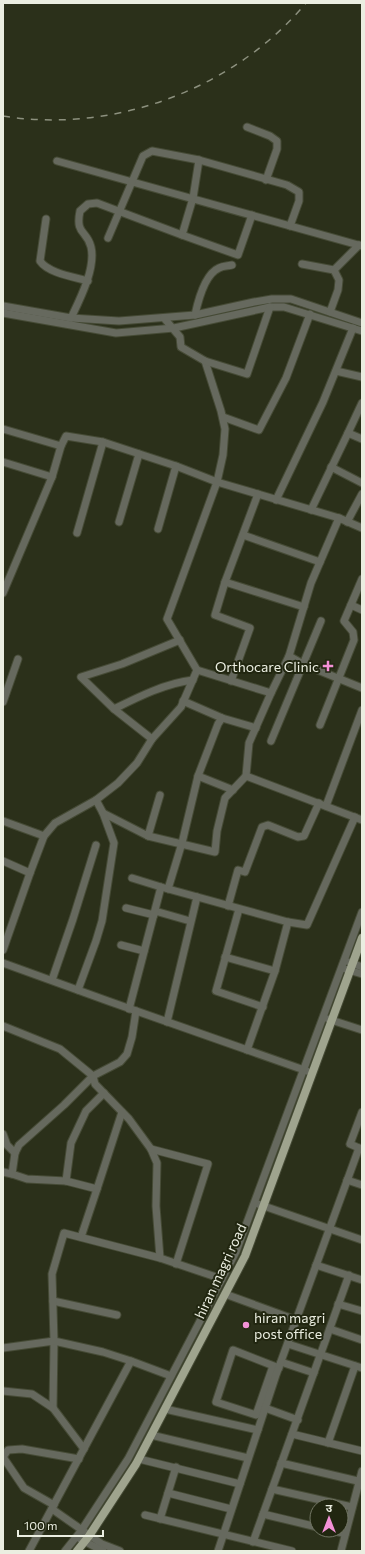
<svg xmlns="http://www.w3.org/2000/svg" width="365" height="1554" viewBox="0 0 365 1554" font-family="Commissioner,'Noto Sans Devanagari',sans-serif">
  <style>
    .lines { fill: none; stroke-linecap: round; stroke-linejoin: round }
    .minor-casing { stroke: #464b36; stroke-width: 9 }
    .major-casing { stroke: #464b36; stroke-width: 10 }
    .minor { stroke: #66695e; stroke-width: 7 }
    .major { stroke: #9fa48e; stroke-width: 8 }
    .rail { stroke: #8c907e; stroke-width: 1.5; stroke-dasharray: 7 7; stroke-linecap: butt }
    .poi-dot { fill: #f391d6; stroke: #212610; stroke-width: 1.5 }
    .labels { text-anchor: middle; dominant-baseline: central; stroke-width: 4; stroke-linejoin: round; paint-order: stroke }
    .poi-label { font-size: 14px; fill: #ebeee1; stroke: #212610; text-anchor: end }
    .street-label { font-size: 14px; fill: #ebeee1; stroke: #212610 }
  </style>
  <rect width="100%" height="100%" fill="#2b301a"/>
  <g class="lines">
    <g class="minor-casing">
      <g id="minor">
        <polyline points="247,127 270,136 277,141 277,149 266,180"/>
        <polyline points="199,160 193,198 182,235 238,255 252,215"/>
        <polyline points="57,161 362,246"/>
        <path d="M 46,219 L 40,261 C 48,273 74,277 88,281"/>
        <polyline points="108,238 143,156 152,151 199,160 287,185 299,192 299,201 290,226"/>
        <polyline points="302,264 334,270 359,245"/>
        <polyline points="3,306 71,318 119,321 195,315 254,302 272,299 291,299 362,323"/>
        <polyline points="330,312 338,290 339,280 334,270"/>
        <polyline points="3,313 116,333 174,328 270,307 284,307 362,331"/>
        <path d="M 195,315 C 198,301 205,274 219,268 C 223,266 228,266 232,265"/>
        <path d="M 71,318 C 80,299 96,268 91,247 C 87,230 75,235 80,211 L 88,204 L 97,203 L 182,235"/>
        <polyline points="164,318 180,337 181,347 205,361 221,411 225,429 223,455 217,482 167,619 197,670"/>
        <polyline points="205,361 247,374 270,307"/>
        <polyline points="336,371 362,377"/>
        <polyline points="223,417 259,430 286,378 310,314"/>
        <polyline points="3,429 61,446 66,436 103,442 176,466 217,482 339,518 362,528"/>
        <polyline points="348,433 362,403"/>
        <polyline points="3,462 52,477"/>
        <polyline points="331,467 362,483"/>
        <polyline points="258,494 225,582 304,607"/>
        <polyline points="276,500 323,402 353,328"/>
        <polyline points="311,510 348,433 362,439"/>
        <polyline points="119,522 139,454"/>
        <polyline points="347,522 362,494"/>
        <polyline points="158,529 176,466"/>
        <polyline points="77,533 103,442"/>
        <polyline points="243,535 320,562"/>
        <polyline points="225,582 215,615 250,628 231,681"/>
        <polyline points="3,593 52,477 61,446"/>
        <polyline points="351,605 362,610"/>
        <polyline points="289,656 311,583 339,518"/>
        <polyline points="183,701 222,718 256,728"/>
        <polyline points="3,702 18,659"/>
        <path d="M 114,709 C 138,697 166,683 193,680"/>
        <polyline points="320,725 354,640 353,632 344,621 362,579"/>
        <polyline points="152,739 114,709 81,677 122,664 180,640"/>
        <polyline points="271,741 321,621"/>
        <polyline points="198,776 233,790"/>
        <polyline points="246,776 249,743 271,693"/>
        <polyline points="326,806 362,710"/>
        <polyline points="103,813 148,836 215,852 217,831 225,798 246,776 362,820"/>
        <polyline points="3,821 44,836"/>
        <polyline points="148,836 160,795"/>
        <polyline points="3,861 30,873 3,950"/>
        <polyline points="30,873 44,836 55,823 96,800"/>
        <polyline points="132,878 161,887"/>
        <polyline points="168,889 182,843 198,776 218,724 222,718"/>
        <polyline points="228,906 238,870 245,872 262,827 268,825 298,837 304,836 319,803"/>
        <polyline points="126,908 154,915"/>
        <polyline points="239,909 216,991 263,1007"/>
        <polyline points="155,911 190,921"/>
        <polyline points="121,945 144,951"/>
        <polyline points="225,957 275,971"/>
        <polyline points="349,962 362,967"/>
        <polyline points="3,963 108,1001 307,1071"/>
        <polyline points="345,969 362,974"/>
        <polyline points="52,980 73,919 96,845"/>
        <polyline points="78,990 96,941 102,921 114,843 103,813 96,800 118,783 137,763 152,739 181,707 197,670 271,693 289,656 303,664 362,688"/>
        <polyline points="129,1009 161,887 288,922 307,925 355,817"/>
        <polyline points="328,1019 362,1030"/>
        <polyline points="167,1022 197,897"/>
        <polyline points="3,1026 60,1049 93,1076 95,1084 129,1119 151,1149 157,1163 156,1206 160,1258 222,1279"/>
        <polyline points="247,1050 275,971 288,922"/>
        <polyline points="122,1112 97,1189 66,1181 27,1179 12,1174 15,1153 19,1145 64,1105 93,1076 120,1062 127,1054 132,1037 136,1011"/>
        <polyline points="3,1134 7,1145 15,1153"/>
        <polyline points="359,1148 350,1144 362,1112"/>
        <polyline points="151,1149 208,1164 176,1264"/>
        <polyline points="3,1172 12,1174"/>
        <polyline points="347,1180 362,1185"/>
        <polyline points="66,1181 71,1143 86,1111 104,1093"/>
        <polyline points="258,1204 362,1240"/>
        <polyline points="81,1237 97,1189"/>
        <polyline points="316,1265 362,1280"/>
        <polyline points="225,1294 296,1320"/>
        <polyline points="53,1301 117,1315"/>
        <polyline points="338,1304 362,1311"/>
        <polyline points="330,1329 362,1340"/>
        <polyline points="288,1344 362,1368"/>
        <polyline points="3,1348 54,1341 53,1408 84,1449"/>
        <polyline points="131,1361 103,1352 54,1341 52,1274 64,1233 160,1258"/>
        <polyline points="281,1362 314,1373"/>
        <polyline points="273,1366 256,1415 216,1402 233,1350 279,1368"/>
        <polyline points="3,1391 32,1394 53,1408"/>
        <polyline points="265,1408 298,1420"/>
        <polyline points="165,1409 258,1430"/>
        <polyline points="292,1434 362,1451"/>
        <polyline points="151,1435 248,1458"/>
        <polyline points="328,1443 355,1366"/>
        <polyline points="3,1457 8,1450 22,1449 79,1459"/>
        <polyline points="3,1457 24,1488 54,1505"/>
        <polyline points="139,1459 240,1484"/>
        <polyline points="281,1463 362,1482"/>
        <polyline points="272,1489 352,1507"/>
        <polyline points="168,1493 231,1509"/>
        <polyline points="52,1509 102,1544 120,1551"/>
        <polyline points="263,1514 317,1527"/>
        <polyline points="145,1515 292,1551"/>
        <polyline points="160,1519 176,1467"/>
        <polyline points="331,1530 345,1534"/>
        <polyline points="80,1539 103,1551"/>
        <polyline points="253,1542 349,1275"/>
        <polyline points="29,1551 131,1361 171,1376"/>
        <polyline points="65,1551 81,1531 128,1459 236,1252 362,912"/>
        <polyline points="218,1551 276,1375 359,1148 362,1149"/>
        <polyline points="341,1551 362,1471"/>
      </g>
    </g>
    <g class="major-casing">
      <polyline id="major" points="77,1551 89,1536 136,1464 245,1256 362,938"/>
    </g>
    <use href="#minor" class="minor"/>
    <use href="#major" class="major"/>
    <path class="rail" d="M 3,116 C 114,134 234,89 306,3"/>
  </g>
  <g class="poi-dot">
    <path d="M326 660h4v4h4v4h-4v4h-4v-4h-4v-4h4z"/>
    <circle cx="246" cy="1325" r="4"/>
  </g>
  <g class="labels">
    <g class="poi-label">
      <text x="319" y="666">Orthocare Clinic</text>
      <text x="254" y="1317" text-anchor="start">hiran magri<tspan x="254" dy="16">post office</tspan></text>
    </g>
    <g class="street-label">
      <text transform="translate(220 1271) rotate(-65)">hiran magri road</text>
    </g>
  </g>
  <rect width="365" height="1554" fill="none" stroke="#ebeee1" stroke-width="8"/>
  <g transform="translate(329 1518)"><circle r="19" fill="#212610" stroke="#727664"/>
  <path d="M0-3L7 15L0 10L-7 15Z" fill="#f391d6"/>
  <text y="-6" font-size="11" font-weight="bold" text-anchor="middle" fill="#ebeee1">उ</text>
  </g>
  <path d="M18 1530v6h85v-6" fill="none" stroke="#ebeee1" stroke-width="2"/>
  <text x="24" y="1530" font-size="12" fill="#ebeee1" stroke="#212610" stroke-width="3" paint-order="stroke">100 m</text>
</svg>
